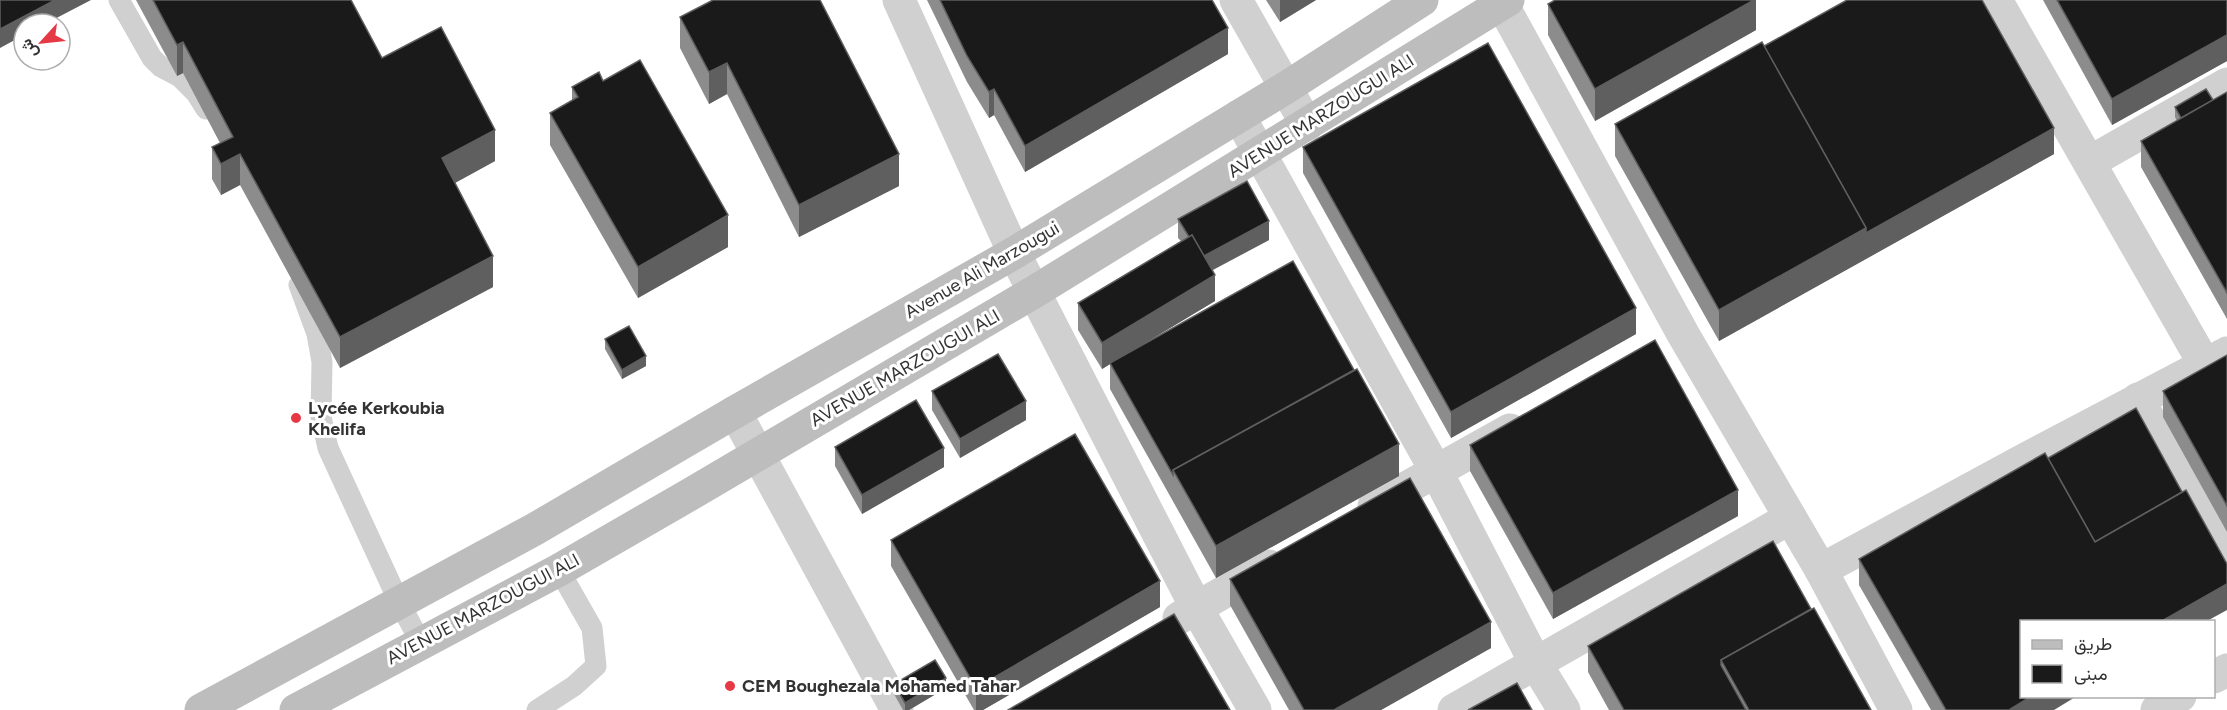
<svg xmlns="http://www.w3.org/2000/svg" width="2227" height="710" viewBox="0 0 2227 710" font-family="Figtree,Vazirmatn,sans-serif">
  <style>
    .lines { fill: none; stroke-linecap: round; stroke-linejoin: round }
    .service { stroke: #d0d0d0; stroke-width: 21 }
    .minor { stroke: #d0d0d0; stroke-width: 33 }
    .secondary { stroke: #bdbdbd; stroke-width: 33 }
    .wall { fill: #8c8c8c }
    .shaded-wall { fill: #5f5f5f }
    .building { fill: #1a1a1a; stroke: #5f5f5f; stroke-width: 1.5 }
    .poi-dot { fill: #e63946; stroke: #fff; stroke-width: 2 }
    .labels { text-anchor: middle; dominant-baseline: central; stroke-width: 6; stroke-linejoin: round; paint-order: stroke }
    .street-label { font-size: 18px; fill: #333; stroke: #fff }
    .poi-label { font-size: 18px; font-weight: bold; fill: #333; stroke: #fff; text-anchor: start }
  </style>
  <rect width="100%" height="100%" fill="#fff"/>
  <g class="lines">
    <g class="service">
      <polyline points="119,0 152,58 161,67 180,77 196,93 206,109"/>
      <polyline points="299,285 317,334 322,362 321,417 328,448 399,602 421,643"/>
      <polyline points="537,710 574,686 596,666 592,628 559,570"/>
    </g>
    <g class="minor">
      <polyline points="899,0 1014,253 1196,607 1255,710"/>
      <polyline points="1236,0 1307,125"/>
      <polyline points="1996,0 2205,365"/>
      <polyline points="1502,4 1683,334 1821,570 1896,710"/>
      <polyline points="1239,116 1436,471 1536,664 1564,710"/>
      <polyline points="2090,162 2227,84"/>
      <polyline points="2138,399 2227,561"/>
      <polyline points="735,412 897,710"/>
      <polyline points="1374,506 1510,430"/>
      <polyline points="1821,570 2022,461 2227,353"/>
      <polyline points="1179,618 1269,566"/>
      <polyline points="2214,677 2227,670"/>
      <polyline points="1454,710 1790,518"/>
      <polyline points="2157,710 2180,696"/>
    </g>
    <g class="secondary">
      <polyline points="201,710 535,529 735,412 1014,253 1287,87 1422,0"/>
      <polyline points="296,710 559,570 689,495 1034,292 1508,0"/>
    </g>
  </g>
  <g class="wall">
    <polygon points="136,0 351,0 382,58 495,161 455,183 493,287 340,368 240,185 221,195 212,179 212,147 220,143 183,73 177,76"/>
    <polygon points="927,0 1212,0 1228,54 1025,172 994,115 989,118 967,82"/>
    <polygon points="1266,0 1316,0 1280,22"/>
    <polygon points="1756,0 1756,30 1595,121 1548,35 1548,4"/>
    <polygon points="2043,0 2227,0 2227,61 2112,125"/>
    <polygon points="680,17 899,186 799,237 727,94 709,104 680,48"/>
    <polygon points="1764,46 2054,154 1719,341 1615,156 1615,124"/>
    <polygon points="603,81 728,247 638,298 550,145 550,113 572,101 572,87"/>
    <polygon points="2227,92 2227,319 2141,167 2141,141 2177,121 2175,117 2175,107 2213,100"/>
    <polygon points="1303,147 1636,334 1451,438 1303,173"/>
    <polygon points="1178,219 1269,240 1213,270 1215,301 1140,346 1399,476 1216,578 1110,389 1110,364 1102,369 1078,330 1078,303 1181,241 1178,238"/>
    <polygon points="605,339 646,366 622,379 605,349"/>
    <polygon points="2227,355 2227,532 2163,417 2163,391"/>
    <polygon points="932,391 1026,420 960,458 932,410"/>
    <polygon points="1470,445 1738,516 1553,619 1470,471"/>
    <polygon points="835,447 944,467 862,514 835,466"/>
    <polygon points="891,540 1160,607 983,710 974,710 891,566"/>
    <polygon points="1859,559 2054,710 1931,710 1859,585"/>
    <polygon points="1230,579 1491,648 1381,710 1289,710 1230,605"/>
    <polygon points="1811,609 1871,710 1609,710 1588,672 1588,646"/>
    <polygon points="894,684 946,688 909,710 903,710 894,694"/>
  </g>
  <g class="shaded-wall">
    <polygon points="55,0 91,0 45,24 24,24 24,35 0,48 0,29"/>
    <polygon points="1280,0 1316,0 1280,22"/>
    <polygon points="1754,0 1756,0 1756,30 1595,121 1595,89"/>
    <polygon points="1228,28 1228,54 1025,172 1025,146"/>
    <polygon points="2227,35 2227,61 2112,125 2112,99"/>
    <polygon points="183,42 183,73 177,76 177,45"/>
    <polygon points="727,63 727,94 709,104 709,72"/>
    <polygon points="994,89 994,115 989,118 989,92"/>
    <polygon points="2054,128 2054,154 1719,341 1719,310 1866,228"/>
    <polygon points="495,130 495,161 442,190 442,158"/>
    <polygon points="240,154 240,185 221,195 221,164"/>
    <polygon points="899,154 899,186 799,237 799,205"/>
    <polygon points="728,215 728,247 638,298 638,267"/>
    <polygon points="1269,221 1269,240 1201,276 1201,257"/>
    <polygon points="493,256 493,287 340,368 340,337"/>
    <polygon points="1215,275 1215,301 1102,369 1102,343"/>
    <polygon points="1636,308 1636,334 1451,438 1451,412"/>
    <polygon points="646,356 646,366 622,379 622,370"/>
    <polygon points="1026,401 1026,420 960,458 960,439"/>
    <polygon points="1399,444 1399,476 1216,578 1216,546"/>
    <polygon points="944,448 944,467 862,514 862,495"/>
    <polygon points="1738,490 1738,516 1553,619 1553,593"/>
    <polygon points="1160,581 1160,607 983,710 976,710 976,688"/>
    <polygon points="2227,584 2227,610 2207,621 2162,621"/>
    <polygon points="1491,622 1491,648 1381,710 1334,710"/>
    <polygon points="946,678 946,688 909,710 905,710 905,703"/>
    <polygon points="2032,696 2077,696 2054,710 2009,710"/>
  </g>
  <g class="building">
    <polygon points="0,0 55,0 0,29"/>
    <polygon points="153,0 351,0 382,58 441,27 495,130 442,158 493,256 340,337 240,154 221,164 212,147 233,137 183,42 177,45"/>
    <polygon points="713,0 820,0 899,154 799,205 727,63 709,72 680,17"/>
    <polygon points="940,0 1212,0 1228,28 1025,146 994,89 989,92 967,56"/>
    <polygon points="1555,0 1754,0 1595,89 1548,4"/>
    <polygon points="1847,0 1982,0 2054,128 1866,233 1866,228 1764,46"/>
    <polygon points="2057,0 2227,0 2227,35 2112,99"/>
    <polygon points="1762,42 1866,228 1719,310 1615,124"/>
    <polygon points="1488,43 1636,308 1451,412 1303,147"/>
    <polygon points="640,60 728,215 638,267 550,113 578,97 572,87 599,72 603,81"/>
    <polygon points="2206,89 2213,100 2181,118 2175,107"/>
    <polygon points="2227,92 2227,293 2141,141"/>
    <polygon points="1247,181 1269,221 1204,256 1192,235 1189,237 1178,219"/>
    <polygon points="1192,235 1215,275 1102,343 1078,303"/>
    <polygon points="1293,261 1354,370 1173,470 1173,475 1110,363"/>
    <polygon points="629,326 646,356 622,370 605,339"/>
    <polygon points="1655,340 1738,490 1553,593 1470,445"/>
    <polygon points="998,354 1026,401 960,439 932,391"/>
    <polygon points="2227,355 2227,506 2163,391"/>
    <polygon points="1357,369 1399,444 1216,546 1173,470"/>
    <polygon points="916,400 944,448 862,495 835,447"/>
    <polygon points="2136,408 2182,492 2095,542 2048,458"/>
    <polygon points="1075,434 1160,581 976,688 891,540"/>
    <polygon points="2045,453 2095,542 2186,490 2227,564 2227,584 2162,621 2022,621 2022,696 2032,696 2009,710 1946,710 1859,559"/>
    <polygon points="1410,478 1491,622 1334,710 1304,710 1230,579"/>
    <polygon points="1773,541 1811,609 1721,660 1721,665 1746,710 1624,710 1588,646"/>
    <polygon points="1814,608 1871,710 1749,710 1721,660"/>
    <polygon points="1174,614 1230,710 1008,710"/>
    <polygon points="935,660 946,678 905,703 894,684"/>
    <polygon points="1517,683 1532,710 1468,710"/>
  </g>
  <g class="poi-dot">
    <circle cx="296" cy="418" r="6"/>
    <circle cx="730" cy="686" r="6"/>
  </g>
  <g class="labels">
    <g class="street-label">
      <text transform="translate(1321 116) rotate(-32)">AVENUE MARZOUGUI ALI</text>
      <text transform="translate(982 270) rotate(-30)">Avenue Ali Marzougui</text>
      <text transform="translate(905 368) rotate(-30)">AVENUE MARZOUGUI ALI</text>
      <text transform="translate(483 609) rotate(-28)">AVENUE MARZOUGUI ALI</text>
    </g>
    <g class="poi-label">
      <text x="308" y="408">Lycée Kerkoubia<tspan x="308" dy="21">Khelifa</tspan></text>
      <text x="742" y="686">CEM Boughezala Mohamed Tahar</text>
    </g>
  </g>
  <rect x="2020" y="620" width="195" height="78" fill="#ffffff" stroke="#adadad" stroke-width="1.5"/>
  <rect x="2032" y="640" width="30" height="9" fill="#bdbdbd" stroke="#adadad" stroke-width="1.5"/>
  <text x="2074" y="650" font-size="18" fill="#333333">طريق</text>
  <rect x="2032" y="665" width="30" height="18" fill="#1a1a1a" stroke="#adadad" stroke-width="1.5"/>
  <text x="2074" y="680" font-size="18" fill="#333333">مبنى</text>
  <g transform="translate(42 42) rotate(243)"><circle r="28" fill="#ffffff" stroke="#adadad" stroke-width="1.5"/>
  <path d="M0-4.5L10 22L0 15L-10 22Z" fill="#e63946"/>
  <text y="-9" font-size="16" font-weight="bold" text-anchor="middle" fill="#333333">ش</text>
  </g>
</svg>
